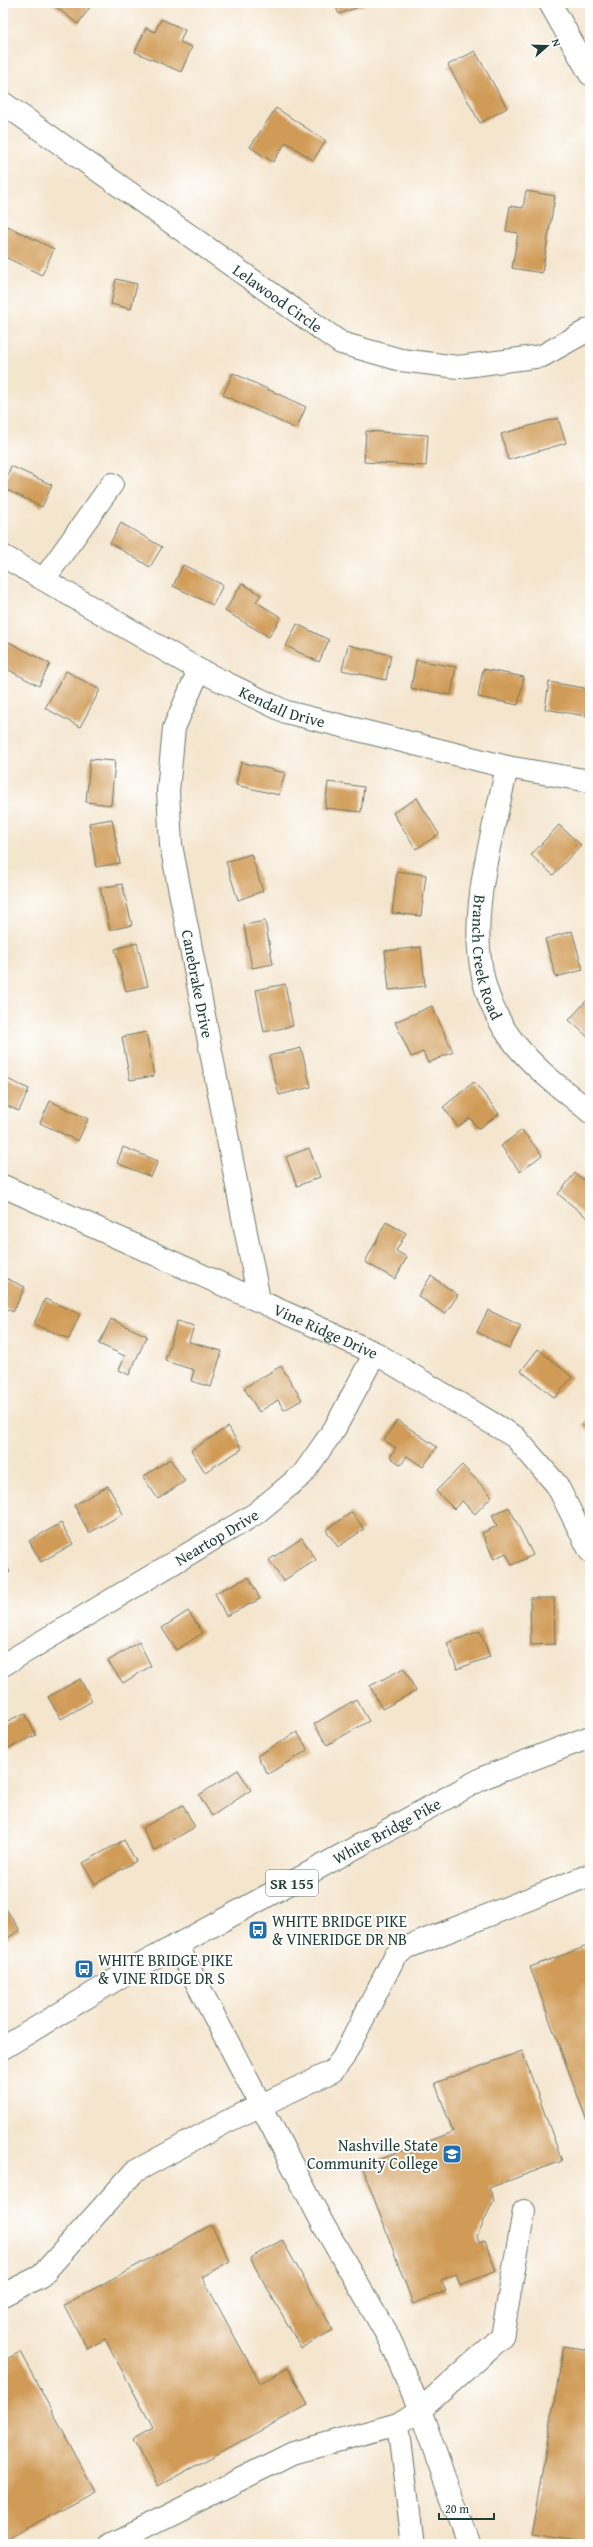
<svg xmlns="http://www.w3.org/2000/svg" width="593" height="2547" viewBox="0 0 593 2547" font-family="'Gentium Book Plus',serif">
  <style>
    .building { fill: #d09b56 }
    .lines { fill: none; stroke-linecap: round; stroke-linejoin: round }
    .minor-casing { stroke: #6a786a; stroke-width: 24 }
    .major-casing { stroke: #6a786a; stroke-width: 24 }
    .minor { stroke: #fff; stroke-width: 22 }
    .major { stroke: #fff; stroke-width: 22 }
    .labels { text-anchor: middle; dominant-baseline: central; stroke-width: 4; stroke-linejoin: round; paint-order: stroke }
    .shield { fill: #fff; stroke: #627771; stroke-width: 1 }
    .shield-label { font-size: 15px; font-weight: bold; fill: #1f3d34 }
    .street-label { font-size: 16px; fill: #1f3d34; stroke: #fff }
    .poi-label { font-size: 16px; fill: #1f3d34; stroke: #fff; text-anchor: start }
  </style>
  <rect width="100%" height="100%" fill="#fff"/>
  <filter id="ink" filterUnits="userSpaceOnUse"><feTurbulence type="fractalNoise" baseFrequency=".025" numOctaves="2"/><feDisplacementMap in="SourceGraphic" scale="8" xChannelSelector="R" yChannelSelector="G"/><feConvolveMatrix kernelMatrix="1 2 1 2 8 2 1 2 1" color-interpolation-filters="sRGB"/></filter>
  <filter id="wash" filterUnits="userSpaceOnUse"><feTurbulence type="fractalNoise" baseFrequency=".012" numOctaves="4" result="noise"/><feDisplacementMap in="SourceGraphic" scale="16" xChannelSelector="R" yChannelSelector="G"/><feGaussianBlur stdDeviation="0.9" result="paint"/><feColorMatrix in="noise" values="0 0 0 0 0 0 0 0 0 0 0 0 0 0 0 0 0 1.4 0 .05"/><feComposite in="paint" operator="in"/></filter>
  <g filter="url(#wash)">
    <rect width="100%" height="100%" fill="#f4e5cd"/>
    <g id="blocks">
      <g class="building">
        <polygon points="51,3 93,3 78,24"/>
        <polygon points="334,3 366,3 367,4 339,14"/>
        <polygon points="161,19 185,30 180,42 192,47 181,72 135,52 146,28 155,32"/>
        <polygon points="475,51 507,108 480,123 448,65"/>
        <polygon points="276,108 326,141 313,160 286,142 273,162 250,147"/>
        <polygon points="526,191 555,196 542,273 512,268 518,233 506,231 510,206 523,208"/>
        <polygon points="3,224 54,249 42,275 3,256"/>
        <polygon points="116,279 137,284 131,309 111,304"/>
        <polygon points="233,373 306,407 296,429 223,395"/>
        <polygon points="558,418 566,443 508,460 501,434"/>
        <polygon points="366,431 428,435 426,466 364,462"/>
        <polygon points="11,466 52,485 42,507 3,488"/>
        <polygon points="121,523 162,547 150,567 110,543"/>
        <polygon points="183,565 223,585 213,605 173,586"/>
        <polygon points="242,583 261,595 256,602 281,617 269,637 225,611"/>
        <polygon points="297,624 329,640 319,662 286,646"/>
        <polygon points="9,642 50,664 39,686 3,667 3,653"/>
        <polygon points="348,645 391,655 386,680 342,670"/>
        <polygon points="416,660 456,667 451,695 411,688"/>
        <polygon points="483,669 524,677 518,705 478,697"/>
        <polygon points="66,671 100,690 80,727 45,708"/>
        <polygon points="549,682 590,689 586,716 545,709"/>
        <polygon points="90,759 115,761 111,805 86,802"/>
        <polygon points="241,762 285,773 279,795 236,785"/>
        <polygon points="328,782 364,787 361,812 325,808"/>
        <polygon points="417,798 439,834 416,849 393,813"/>
        <polygon points="112,819 120,863 96,867 89,823"/>
        <polygon points="559,825 581,845 553,875 531,855"/>
        <polygon points="251,854 263,891 238,900 226,862"/>
        <polygon points="397,871 426,875 421,916 392,913"/>
        <polygon points="122,884 132,925 110,930 100,888"/>
        <polygon points="265,921 273,964 252,968 244,925"/>
        <polygon points="572,931 583,970 556,977 545,939"/>
        <polygon points="137,943 148,986 126,991 115,949"/>
        <polygon points="421,947 425,986 389,990 385,951"/>
        <polygon points="285,984 293,1026 264,1032 256,990"/>
        <polygon points="587,1000 590,1003 590,1039 569,1020"/>
        <polygon points="432,1006 453,1052 428,1063 423,1052 411,1057 395,1022"/>
        <polygon points="146,1032 154,1076 130,1080 122,1037"/>
        <polygon points="301,1048 311,1087 279,1095 269,1056"/>
        <polygon points="3,1077 29,1089 19,1111 3,1104"/>
        <polygon points="474,1082 499,1114 478,1129 470,1118 458,1127 443,1107"/>
        <polygon points="50,1101 88,1119 78,1141 40,1123"/>
        <polygon points="522,1130 542,1155 520,1172 501,1146"/>
        <polygon points="123,1147 158,1161 151,1177 117,1163"/>
        <polygon points="309,1148 320,1177 297,1186 286,1157"/>
        <polygon points="575,1173 590,1185 590,1220 558,1194"/>
        <polygon points="386,1222 406,1233 396,1251 407,1257 395,1279 365,1262"/>
        <polygon points="431,1276 458,1295 445,1314 418,1296"/>
        <polygon points="3,1277 25,1287 13,1312 3,1307"/>
        <polygon points="45,1299 80,1314 69,1339 34,1324"/>
        <polygon points="488,1310 521,1326 509,1349 477,1332"/>
        <polygon points="111,1319 147,1336 129,1375 119,1370 125,1356 99,1344"/>
        <polygon points="177,1321 194,1326 189,1342 222,1351 211,1387 191,1381 194,1370 165,1361"/>
        <polygon points="538,1349 572,1377 555,1398 521,1371"/>
        <polygon points="281,1366 302,1400 284,1410 278,1400 259,1412 244,1388"/>
        <polygon points="590,1416 590,1433 582,1425"/>
        <polygon points="397,1420 437,1447 423,1467 407,1456 401,1465 390,1457 396,1448 384,1440"/>
        <polygon points="228,1427 242,1449 205,1472 191,1450"/>
        <polygon points="170,1459 185,1481 158,1499 143,1477"/>
        <polygon points="462,1465 492,1496 475,1514 462,1501 454,1509 436,1491"/>
        <polygon points="108,1486 123,1514 89,1533 74,1505"/>
        <polygon points="509,1507 533,1555 512,1565 506,1553 494,1559 482,1533 497,1526 492,1515"/>
        <polygon points="352,1512 364,1529 338,1547 326,1530"/>
        <polygon points="61,1523 73,1544 41,1562 29,1541"/>
        <polygon points="302,1538 316,1560 283,1581 269,1560"/>
        <polygon points="3,1559 10,1572 3,1576"/>
        <polygon points="249,1577 260,1599 226,1616 215,1593"/>
        <polygon points="530,1598 554,1598 555,1644 531,1645"/>
        <polygon points="188,1611 203,1633 176,1650 162,1628"/>
        <polygon points="480,1631 490,1657 457,1669 447,1643"/>
        <polygon points="139,1642 151,1666 123,1683 108,1661"/>
        <polygon points="404,1668 416,1691 382,1709 370,1686"/>
        <polygon points="80,1679 92,1701 61,1719 48,1697"/>
        <polygon points="356,1699 369,1721 327,1745 314,1724"/>
        <polygon points="25,1713 36,1735 3,1751 3,1723"/>
        <polygon points="297,1732 308,1750 268,1774 257,1756"/>
        <polygon points="238,1770 251,1790 212,1816 199,1795"/>
        <polygon points="183,1805 195,1827 154,1851 142,1828"/>
        <polygon points="124,1840 136,1861 95,1884 83,1863"/>
        <polygon points="6,1909 20,1930 3,1941 3,1911"/>
        <polygon points="590,1945 590,2129 530,1967"/>
        <polygon points="522,2051 562,2161 489,2188 494,2200 477,2236 479,2243 485,2241 496,2271 460,2285 456,2274 441,2280 446,2291 413,2304 362,2166 453,2132 435,2083"/>
        <polygon points="211,2225 230,2261 202,2277 260,2383 288,2368 308,2405 158,2486 133,2439 153,2428 105,2339 87,2349 64,2305"/>
        <polygon points="282,2240 333,2330 301,2348 250,2258"/>
        <polygon points="564,2346 590,2350 590,2544 531,2535"/>
        <polygon points="20,2352 95,2491 3,2541 3,2361"/>
      </g>
    </g>
  </g>
  <g filter="url(#ink)">
    <use href="#blocks" fill-opacity="0" stroke="#6a786a" stroke-width="1"/>
    <g class="lines">
      <g class="minor-casing">
        <g id="minor">
          <polyline points="550,3 590,74"/>
          <path id="s1" d="M 3,103 L 341,343 L 401,360 L 458,367 L 542,356 L 590,329"/>
          <path id="s2" d="M 3,556 L 199,670 L 286,712 L 507,767 L 590,781"/>
          <polyline points="44,579 112,484"/>
          <path id="s3" d="M 199,670 L 174,728 L 168,791 L 171,845 L 259,1300"/>
          <path id="s4" d="M 507,767 C 488,859 449,964 516,1045 C 537,1071 565,1091 590,1112"/>
          <path id="s5" d="M 3,1186 L 375,1353 L 515,1437 L 557,1485 L 590,1551"/>
          <path id="s6" d="M 3,1665 L 255,1514 L 303,1474 L 335,1428 L 375,1353"/>
          <polyline points="177,1945 324,2226 390,2340 420,2410 468,2544"/>
          <polyline points="3,2295 41,2276 134,2172 226,2122 333,2071 343,2058 395,1956 408,1947 590,1875"/>
          <polyline points="398,2424 413,2544"/>
          <polyline points="111,2544 293,2453 398,2424 420,2410 502,2337 524,2211"/>
        </g>
      </g>
      <g class="major-casing">
        <g id="major">
          <path id="s7" d="M 3,2048 L 135,1968 L 485,1777 L 590,1737"/>
        </g>
      </g>
      <use href="#minor" class="minor"/>
      <use href="#major" class="major"/>
    </g>
  </g>
  <defs>
    <g id="bus-square" transform="scale(1)"><rect x="-9" y="-9" width="18" height="18" rx="4" fill="#1f6fb2" stroke="#fff"/><path d="M-5-6H5V4H4V6H2V4H-2V6H-4V4H-5ZM-3.5-4V0h7V-4ZM-3.5 1.2v1.5H-2V1.2ZM2 1.2v1.5H3.5V1.2Z" fill="#fff"/></g>
    <g id="university-square" transform="scale(1)"><rect x="-9" y="-9" width="18" height="18" rx="4" fill="#1f6fb2" stroke="#fff"/><path d="M0-5L7-2L0 1L-7-2ZM-4 1L0 2.5L4 1V4Q0 6-4 4Z" fill="#fff"/></g>
  </defs>
  <g fill-rule="evenodd">
    <use href="#bus-square" x="258" y="1930"/>
    <use href="#bus-square" x="84" y="1969"/>
    <use href="#university-square" x="452" y="2154"/>
  </g>
  <g class="labels">
    <rect class="shield" x="266" y="1870" width="52" height="26" rx="3"/>
    <g class="shield-label">
      <text x="292" y="1883">SR 155</text>
    </g>
    <g class="street-label">
      <text stroke="none"><textPath href="#s1" startOffset="337">Lelawood Circle</textPath></text>
      <text stroke="none"><textPath href="#s2" startOffset="318">Kendall Drive</textPath></text>
      <text stroke="none"><textPath href="#s4" startOffset="194">Branch Creek Road</textPath></text>
      <text stroke="none"><textPath href="#s3" startOffset="322">Canebrake Drive</textPath></text>
      <text stroke="none"><textPath href="#s5" startOffset="354">Vine Ridge Drive</textPath></text>
      <text stroke="none"><textPath href="#s6" startOffset="249">Neartop Drive</textPath></text>
      <text stroke="none"><textPath href="#s7" startOffset="441">White Bridge Pike</textPath></text>
    </g>
    <g class="poi-label">
      <text x="272" y="1921">WHITE BRIDGE PIKE<tspan x="272" dy="18">&amp; VINERIDGE DR NB</tspan></text>
      <text x="98" y="1960">WHITE BRIDGE PIKE<tspan x="98" dy="18">&amp; VINE RIDGE DR S</tspan></text>
      <text x="438" y="2145" text-anchor="end">Nashville State<tspan x="438" dy="18">Community College</tspan></text>
    </g>
  </g>
  <rect width="593" height="2547" fill="none" stroke="#fff" stroke-width="16"/>
  <g transform="translate(547 46) rotate(70)" stroke="#ffffff" stroke-width="3" paint-order="stroke">
  <path d="M0-3L7 15L0 10L-7 15Z" fill="#1f3d34"/>
  <text y="-6" font-size="11" font-weight="bold" text-anchor="middle" fill="#1f3d34">N</text>
  </g>
  <path d="M439 2513v6h55v-6" fill="none" stroke="#1f3d34" stroke-width="2"/>
  <text x="445" y="2513" font-size="12" fill="#1f3d34" stroke="#ffffff" stroke-width="3" paint-order="stroke">20 m</text>
</svg>
